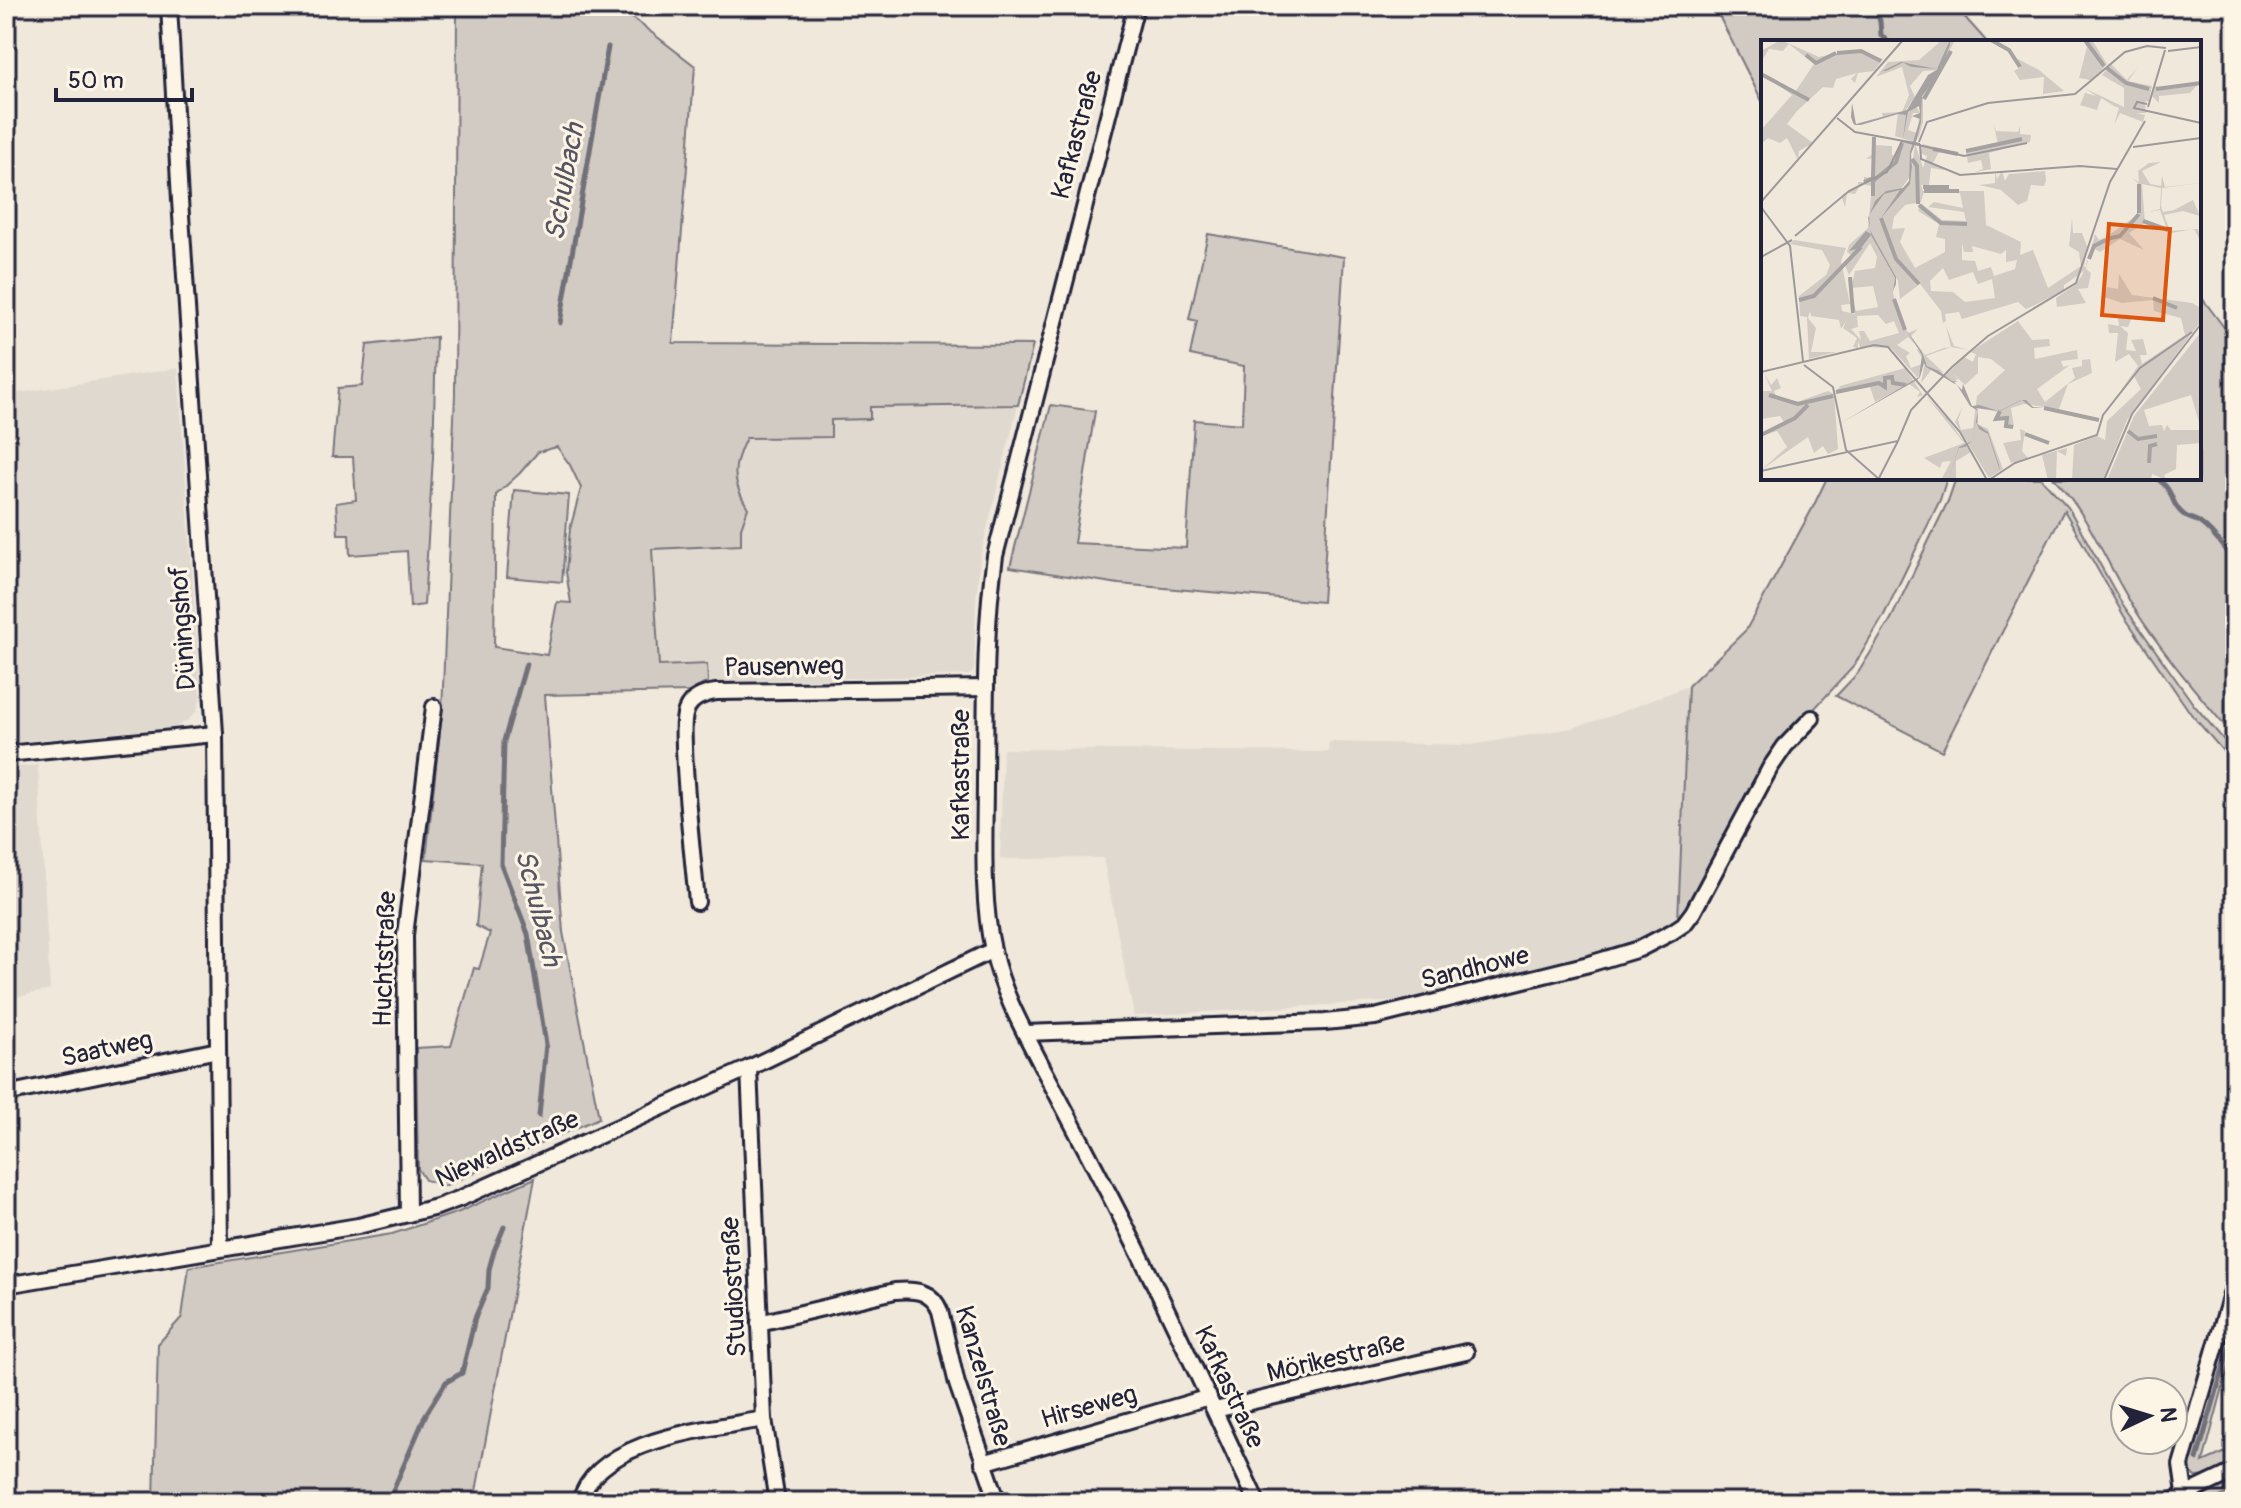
<svg xmlns="http://www.w3.org/2000/svg" width="2241" height="1508" viewBox="0 0 2241 1508" font-family="Pangolin,sans-serif">
  <style>
    .built { fill: #e0d9cf }
    .green { fill: #d1cbc3; stroke: #7a767f; stroke-width: 2; fill-rule: evenodd }
    .lines { fill: none; stroke-linecap: round; stroke-linejoin: round }
    .stream { stroke: #716f79; stroke-width: 5 }
    .street-casing { stroke: #22223b; stroke-width: 20 }
    .street { stroke: #fcf5e5; stroke-width: 14 }
    .labels { text-anchor: middle; dominant-baseline: central; stroke-width: 6; stroke-linejoin: round; paint-order: stroke }
    .street-label { font-size: 26px; fill: #22223b; stroke: #fcf5e5 }
    .water-label { font-size: 28px; font-style: italic; fill: #575564; stroke: #fcf5e5 }
    .inset-river { fill: none; stroke: #a6a2a2; stroke-width: 4 }
    .inset-road { fill: none; stroke: #9d999b; stroke-width: 2 }
    .view { fill: #de560e; fill-opacity: 0.15; stroke: #de560e; stroke-width: 4 }
    .inset-edge { fill: none; stroke: #22223b; stroke-width: 4 }
  </style>
  <rect width="100%" height="100%" fill="#efe8db"/>
  <filter id="ink" filterUnits="userSpaceOnUse"><feTurbulence type="fractalNoise" baseFrequency=".0125" numOctaves="2"/><feDisplacementMap in="SourceGraphic" scale="16" xChannelSelector="R" yChannelSelector="G"/><feConvolveMatrix kernelMatrix="1 2 1 2 8 2 1 2 1" color-interpolation-filters="sRGB"/></filter>
  <g filter="url(#ink)">
    <g class="built">
      <polygon points="178,368 200,689 200,700 196,712 188,720 175,727 8,743 6,725 6,395"/>
      <polygon points="1018,405 980,557 976,601 974,671 969,675 708,682 707,664 659,666 652,549 741,545 741,528 748,508 737,491 734,468 746,439 696,409"/>
      <polygon points="1688,686 1678,920 1637,947 1455,991 1428,993 1396,1001 1134,1016 1103,858 1000,859 1003,749 1328,752 1329,742 1471,745 1572,728 1608,717"/>
      <polygon points="38,765 50,990 6,999 6,768"/>
    </g>
    <g class="green">
      <path d="M 457,6 L 617,6 L 695,66 L 673,343 L 1033,345 L 1018,405 L 870,407 L 870,419 L 831,420 L 831,437 L 746,438 C 732,466 731,481 748,508 L 741,528 L 741,545 L 652,549 L 659,666 L 707,664 L 708,682 L 689,692 L 545,695 L 563,932 L 599,1118 L 444,1186 L 425,1180 L 418,1169 L 416,1048 L 451,1046 L 474,968 L 479,969 L 490,933 L 476,926 L 482,863 L 426,859 L 442,712 L 455,394 ZM 557,447 L 570,465 L 581,488 L 570,529 L 566,572 L 571,603 L 557,602 L 547,655 L 494,647 L 496,495 L 520,473 L 538,452 Z"/>
      <polygon points="1714,6 1955,6 1987,42 1763,42 1763,103"/>
      <polygon points="1208,234 1344,257 1322,602 1119,584 1010,567 1051,405 1095,411 1074,543 1186,548 1194,420 1242,424 1244,366 1190,355 1197,321 1189,319"/>
      <path d="M 2199,294 L 2235,342 L 2235,738 C 2200,696 2163,654 2134,608 C 2107,565 2089,515 2054,478 L 2199,478 Z"/>
      <polygon points="436,337 433,457 424,605 410,607 407,551 350,555 349,534 338,534 336,503 356,500 353,457 332,457 338,388 362,386 367,345"/>
      <polygon points="1827,478 1947,478 1940,500 1883,617 1854,666 1788,737 1691,909 1678,920 1688,686 1746,630 1812,509"/>
      <polygon points="1956,478 2041,478 2068,507 2121,602 2194,705 2235,753 2235,765 2191,714 2124,616 2064,510 1942,751 1836,696 1858,673 1891,619 1948,501"/>
      <polygon points="514,490 569,495 562,582 507,577"/>
      <polygon points="535,1178 474,1502 154,1502 158,1344 182,1317 189,1267 392,1234 459,1212"/>
      <polygon points="2235,1307 2235,1342 2203,1462 2235,1448 2235,1464 2210,1476 2196,1477 2188,1469 2190,1459"/>
      <polygon points="2235,1479 2235,1490 2209,1502 2185,1502"/>
    </g>
    <g class="lines">
      <g class="stream">
        <polyline points="1875,6 1880,21 1881,35 1888,42"/>
        <polyline points="560,323 608,47"/>
        <path d="M 2156,478 C 2176,491 2169,503 2183,514 C 2188,519 2195,519 2200,523 C 2215,533 2223,549 2235,562"/>
        <polyline points="526,664 504,741 501,864 528,934 546,1044 539,1116"/>
        <polyline points="2197,1459 2235,1328"/>
        <polyline points="388,1502 426,1414 446,1382 462,1373 475,1318 488,1288 489,1269 494,1251 504,1227"/>
      </g>
      <g class="street-casing">
        <g id="street">
          <polyline points="169,6 180,200 215,734 220,1248"/>
          <path d="M 1136,6 L 995,556 C 984,630 986,705 985,780 C 985,832 981,899 993,950 C 1002,993 1025,1033 1045,1072 C 1067,1113 1088,1154 1110,1196 C 1162,1296 1209,1399 1257,1502"/>
          <polyline points="6,754 215,734"/>
          <path d="M 697,902 C 692,850 686,799 684,748 C 684,736 682,722 686,711 C 691,698 703,694 716,692 L 986,688"/>
          <polyline points="1025,1033 1325,1022 1375,1017 1589,964 1639,949 1672,932 1684,924 1693,912 1770,768 1785,746 1812,718"/>
          <polyline points="749,1068 764,1419 777,1502"/>
          <polyline points="6,1094 218,1050"/>
          <polyline points="408,1214 405,935 434,707"/>
          <polyline points="6,1285 358,1226 437,1207 461,1198 749,1068 993,950"/>
          <path d="M 759,1323 L 895,1291 C 915,1289 932,1291 940,1311 L 957,1384 L 998,1502"/>
          <polyline points="1215,1410 1466,1352"/>
          <polyline points="983,1463 1209,1397"/>
          <polyline points="2185,1493 2181,1465 2235,1281"/>
          <path d="M 580,1502 C 596,1438 711,1429 764,1419"/>
          <polyline points="2170,1502 2235,1471"/>
        </g>
      </g>
      <use href="#street" class="street"/>
    </g>
  </g>
  <g class="labels">
    <g class="street-label">
      <text transform="translate(1077 135) rotate(-75)">Kafkastraße</text>
      <text transform="translate(183 628) rotate(-94)">Düningshof</text>
      <text transform="translate(784 667) rotate(-1)">Pausenweg</text>
      <text transform="translate(961 775) rotate(-90)">Kafkastraße</text>
      <text transform="translate(385 959) rotate(-88)">Huchtstraße</text>
      <text transform="translate(1475 968) rotate(-14)">Sandhowe</text>
      <text transform="translate(107 1049) rotate(-12)">Saatweg</text>
      <text transform="translate(507 1149) rotate(-24)">Niewaldstraße</text>
      <text transform="translate(734 1287) rotate(-93)">Studiostraße</text>
      <text transform="translate(1336 1358) rotate(-13)">Mörikestraße</text>
      <text transform="translate(983 1376) rotate(74)">Kanzelstraße</text>
      <text transform="translate(1229 1387) rotate(65)">Kafkastraße</text>
      <text transform="translate(1089 1407) rotate(-16)">Hirseweg</text>
    </g>
    <g class="water-label">
      <text transform="translate(565 182) rotate(-80)">Schulbach</text>
      <text transform="translate(538 908) rotate(76)">Schulbach</text>
    </g>
  </g>
  <g transform="translate(1761 40)">
    <rect width="440" height="440" fill="#efe8db"/>
    <path d="M 20,0 L 58,17 L 89,10 L 122,19 L 113,31 L 97,33 L 94,43 L 90,39 L 96,33 L 75,39 L 72,48 L 62,47 L 36,71 L 26,84 L 52,103 L 38,111 L 37,120 L 26,98 L 19,103 L 7,98 L 0,104 L 0,90 L 31,55 L 0,33 L 34,52 L 53,24 L 28,4 L 22,11 L 8,9 L 0,22 L 0,11 ZM 181,0 L 194,0 L 162,60 L 162,82 L 157,100 L 158,73 L 152,73 L 147,90 L 156,93 L 153,102 L 134,96 L 137,73 L 122,77 L 121,73 L 141,72 L 148,55 L 141,27 L 146,25 L 115,37 L 127,22 L 158,20 ZM 179,30 L 160,57 L 177,32 L 169,36 L 155,58 L 157,64 L 161,58 L 160,75 L 153,62 L 147,72 L 145,70 L 154,57 L 149,46 L 162,31 ZM 322,0 L 331,0 L 346,24 L 325,47 L 329,40 L 318,38 L 326,7 ZM 253,17 L 278,30 L 303,51 L 282,54 L 283,37 L 259,40 L 253,31 L 260,27 ZM 350,24 L 366,40 L 377,27 L 367,41 L 391,46 L 388,61 L 375,64 L 384,64 L 385,73 L 376,73 L 384,75 L 382,82 L 359,73 L 353,85 L 358,68 L 353,66 L 340,58 L 336,70 L 319,65 L 324,53 L 335,56 L 325,49 L 363,67 L 363,48 L 341,35 ZM 440,41 L 429,53 L 398,56 L 398,63 L 391,56 L 393,46 L 411,49 ZM 233,85 L 235,91 L 257,92 L 259,86 L 259,94 L 270,95 L 269,102 L 228,113 L 230,129 L 214,132 L 222,129 L 220,120 L 207,123 L 205,111 L 237,105 ZM 141,102 L 153,103 L 149,114 L 150,135 L 140,149 L 149,144 L 154,103 L 162,128 L 166,116 L 159,113 L 162,104 L 198,113 L 178,112 L 172,123 L 184,130 L 170,128 L 168,145 L 160,145 L 162,151 L 223,151 L 225,185 L 260,202 L 259,215 L 272,210 L 287,248 L 320,226 L 318,212 L 308,206 L 311,178 L 312,193 L 321,193 L 326,206 L 323,227 L 325,227 L 326,221 L 327,220 L 325,229 L 330,233 L 327,248 L 317,249 L 325,263 L 296,267 L 295,258 L 314,245 L 320,237 L 323,231 L 303,245 L 303,250 L 272,266 L 265,269 L 257,262 L 201,279 L 198,272 L 184,274 L 185,281 L 182,283 L 180,271 L 159,244 L 139,259 L 137,241 L 121,215 L 134,238 L 132,253 L 140,281 L 147,293 L 157,289 L 150,296 L 164,315 L 183,308 L 190,307 L 185,286 L 193,306 L 208,310 L 190,307 L 165,316 L 183,333 L 165,326 L 171,329 L 160,343 L 164,322 L 155,309 L 161,312 L 147,297 L 136,305 L 149,313 L 145,316 L 150,328 L 161,324 L 157,338 L 130,308 L 99,307 L 97,301 L 97,308 L 92,307 L 96,298 L 82,288 L 85,281 L 80,289 L 78,280 L 50,276 L 49,271 L 47,278 L 55,288 L 50,312 L 75,312 L 48,319 L 46,277 L 39,276 L 38,256 L 65,235 L 69,225 L 61,210 L 29,204 L 33,200 L 85,208 L 80,221 L 89,264 L 80,265 L 81,271 L 94,274 L 90,254 L 95,271 L 117,267 L 112,246 L 90,248 L 94,231 L 114,228 L 116,217 L 109,203 L 88,235 L 84,225 L 91,216 L 86,212 L 88,205 L 107,188 L 111,146 L 100,144 L 94,154 L 86,153 L 84,167 L 81,158 L 83,154 L 97,145 L 97,142 L 103,142 L 103,137 L 111,138 L 112,118 L 105,119 L 112,114 L 113,105 L 131,106 L 131,115 L 136,117 ZM 163,152 L 199,153 L 202,168 L 173,162 L 167,167 L 203,172 L 205,181 L 181,180 L 160,163 L 157,171 L 178,184 L 175,197 L 184,199 L 184,212 L 154,228 L 139,202 L 144,188 L 131,189 L 133,177 L 144,165 L 160,162 ZM 201,203 L 203,212 L 212,212 L 211,206 L 240,214 L 245,210 L 245,222 L 256,220 L 254,229 L 233,236 L 230,227 L 217,231 L 214,221 L 201,220 ZM 182,228 L 188,240 L 212,232 L 217,244 L 231,239 L 234,258 L 204,262 L 192,252 L 170,251 L 169,241 ZM 117,275 L 125,284 L 133,281 L 138,293 L 109,301 L 103,291 L 98,291 L 100,300 L 90,289 L 97,287 L 96,276 ZM 400,122 L 381,131 L 389,144 L 400,146 L 401,136 L 404,147 L 440,143 L 401,148 L 400,166 L 402,172 L 413,170 L 432,160 L 439,176 L 422,171 L 403,175 L 409,191 L 437,189 L 440,202 L 433,189 L 410,193 L 390,184 L 406,189 L 399,170 L 387,172 L 399,169 L 400,148 L 381,144 L 384,183 L 368,193 L 383,210 L 359,199 L 339,212 L 332,208 L 328,219 L 334,194 L 338,200 L 345,197 L 378,174 L 377,143 L 371,138 L 378,142 L 377,131 L 388,123 ZM 234,131 L 236,139 L 241,131 L 244,141 L 248,134 L 284,131 L 285,141 L 283,146 L 270,145 L 266,161 L 257,165 L 240,150 L 218,145 L 234,143 ZM 358,234 L 371,255 L 431,263 L 440,268 L 440,281 L 366,380 L 342,440 L 311,440 L 313,405 L 336,396 L 344,400 L 346,381 L 380,349 L 373,336 L 358,353 L 377,326 L 368,314 L 354,322 L 357,293 L 348,293 L 347,284 L 358,286 L 357,278 L 371,277 L 367,287 L 359,286 L 367,293 L 365,310 L 375,311 L 370,300 L 382,299 L 386,315 L 379,315 L 381,324 L 424,295 L 420,278 L 393,271 L 392,260 L 361,263 L 343,257 L 346,247 L 357,249 ZM 257,281 L 271,300 L 288,299 L 289,306 L 273,308 L 274,319 L 316,310 L 317,319 L 300,321 L 302,327 L 309,325 L 276,349 L 284,362 L 314,338 L 311,328 L 321,326 L 321,320 L 329,319 L 331,333 L 307,344 L 298,369 L 263,364 L 250,368 L 253,387 L 246,386 L 246,378 L 235,379 L 237,372 L 217,368 L 217,384 L 227,389 L 242,429 L 228,438 L 194,382 L 202,366 L 197,380 L 200,390 L 212,388 L 216,356 L 244,330 L 230,319 L 217,317 L 217,333 L 204,345 L 191,333 L 197,338 L 193,344 L 183,337 L 203,317 L 212,322 L 215,314 L 209,312 ZM 440,292 L 440,389 L 430,355 L 383,370 L 388,386 L 401,385 L 403,391 L 406,385 L 410,390 L 440,390 L 440,403 L 416,405 L 415,429 L 403,435 L 405,440 L 391,434 L 390,440 L 346,440 L 373,376 ZM 144,328 L 162,355 L 156,357 L 159,352 L 148,344 L 114,362 L 109,347 L 74,354 L 79,346 ZM 3,333 L 10,345 L 16,338 L 20,348 L 13,351 L 15,356 L 36,362 L 67,351 L 73,354 L 77,409 L 67,414 L 62,406 L 53,413 L 47,397 L 0,430 L 26,407 L 16,391 L 0,396 L 23,382 L 19,376 L 0,379 L 0,351 L 11,351 ZM 165,356 L 187,379 L 210,412 L 195,421 L 195,440 L 180,440 L 190,421 L 181,422 L 179,428 L 163,418 L 203,403 ZM 259,389 L 264,391 L 261,411 L 267,418 L 250,423 L 242,403 L 260,400 ZM 306,408 L 305,416 L 296,411 L 295,440 L 287,440 L 281,415 Z" fill="#d1cbc3" fill-rule="evenodd"/>
    <path d="M 189,0 L 189,5 L 178,33 L 161,56 L 160,82 L 156,99 L 150,114 L 151,127 L 149,144 L 120,178 L 139,150 L 123,154 L 108,175 L 109,190 L 135,237 L 135,244 L 132,251 L 133,260 L 132,251 L 134,238 L 110,195 L 100,208 L 88,211 L 105,191 L 110,194 L 107,178 L 114,161 L 125,151 L 142,148 L 148,141 L 149,112 L 159,79 L 151,76 L 159,73 L 158,66 L 147,72 L 142,99 L 145,75 L 137,74 L 100,85 L 94,85 L 92,83 L 90,77 L 91,63 L 95,84 L 146,70 L 167,35 L 177,29 L 151,27 L 148,26 L 143,23 L 141,23 L 125,31 L 122,31 L 119,32 L 140,22 L 176,29 ZM 144,288 L 161,312 L 166,326 L 178,331 L 191,341 L 198,342 L 193,342 L 201,350 L 202,344 L 211,366 L 218,365 L 238,371 L 260,360 L 265,360 L 272,367 L 283,367 L 271,368 L 261,360 L 239,371 L 215,368 L 217,371 L 216,384 L 227,392 L 238,425 L 239,431 L 227,394 L 218,389 L 215,382 L 211,401 L 204,407 L 198,408 L 187,440 L 198,407 L 211,401 L 217,371 L 209,366 L 196,345 L 165,327 L 163,323 L 159,337 L 156,340 L 78,384 L 158,337 L 161,315 Z" fill="#a6a2a2"/>
    <path class="inset-river" d="M 230,0 L 248,10 L 259,27M 324,0 L 343,26M 76,13 L 100,11 L 120,21M 45,15 L 55,23 L 75,13M 346,28 L 365,43 L 388,49M 0,34 L 48,60M 395,49 L 440,43M 163,59 L 190,11M 172,109 L 197,114M 205,111 L 261,99M 151,119 L 156,126 L 157,164M 103,142 L 112,138 L 113,97M 162,147 L 188,147M 163,151 L 198,151M 112,156 L 112,141 L 135,122 L 141,103M 158,165 L 180,183 L 206,184M 378,173 L 378,144M 120,178 L 135,219 L 158,244M 382,181 L 407,190M 346,199 L 359,196 L 378,174M 328,219 L 333,206 L 345,200M 89,237 L 92,273M 392,258 L 416,268M 133,259 L 144,290M 38,260 L 53,256 L 100,207M 75,352 L 118,343 L 124,347 L 124,338 L 131,337 L 132,343 L 145,345M 8,355 L 37,364 L 72,356M 283,368 L 338,380M 239,371 L 235,379 L 246,378 L 245,386 L 252,387M 367,391 L 377,399 L 396,396M 264,394 L 288,403M 0,395 L 34,378 L 47,365M 388,423 L 389,406 L 396,404"/>
    <path class="inset-road" d="M 407,11 L 440,7M 386,64 L 376,62 L 373,68 L 440,83M 387,67 L 404,10M 76,78 L 94,92 L 159,104M 158,102 L 166,82 L 227,63 L 314,54 L 364,12 L 386,6 L 405,8M 159,104 L 160,119 L 199,135 L 319,126 L 356,129M 372,107 L 440,98M 0,162 L 142,0M 0,167 L 29,206 L 42,321M 34,196 L 88,151 L 126,132 L 141,101 L 203,116 L 266,103M 0,217 L 31,200M 43,325 L 72,347 L 85,410 L 119,440M 0,332 L 113,305 L 127,307 L 199,392 L 226,440M 0,431 L 137,401 L 150,370 L 191,327 L 227,296 L 315,243 L 349,142 L 384,81M 118,438 L 137,401M 228,440 L 254,423 L 336,395 L 342,375 L 379,328 L 431,292M 343,440 L 371,374 L 440,284"/>
    <path class="view" d="M 348,184 L 409,189 L 402,280 L 341,275 Z"/>
    <rect width="440" height="440" class="inset-edge"/>
  </g>
  <rect width="2241" height="1508" fill="none" stroke="#fcf5e5" stroke-width="32"/>
  <rect x="16" y="16" width="2209" height="1476" fill="none" stroke="#22223b" stroke-width="3" filter="url(#ink)"/>
  <g transform="translate(2149 1416) rotate(86)"><circle r="38" fill="#fcf5e5" stroke="#a5a1a1" stroke-width="2"/>
  <path d="M0-6L14 30L0 20L-14 30Z" fill="#22223b"/>
  <text y="-12" font-size="22" font-weight="bold" text-anchor="middle" fill="#22223b">N</text>
  </g>
  <path d="M56 88v12h136v-12" fill="none" stroke="#22223b" stroke-width="4"/>
  <text x="68" y="88" font-size="24" fill="#22223b" stroke="#fcf5e5" stroke-width="6" paint-order="stroke">50 m</text>
</svg>
